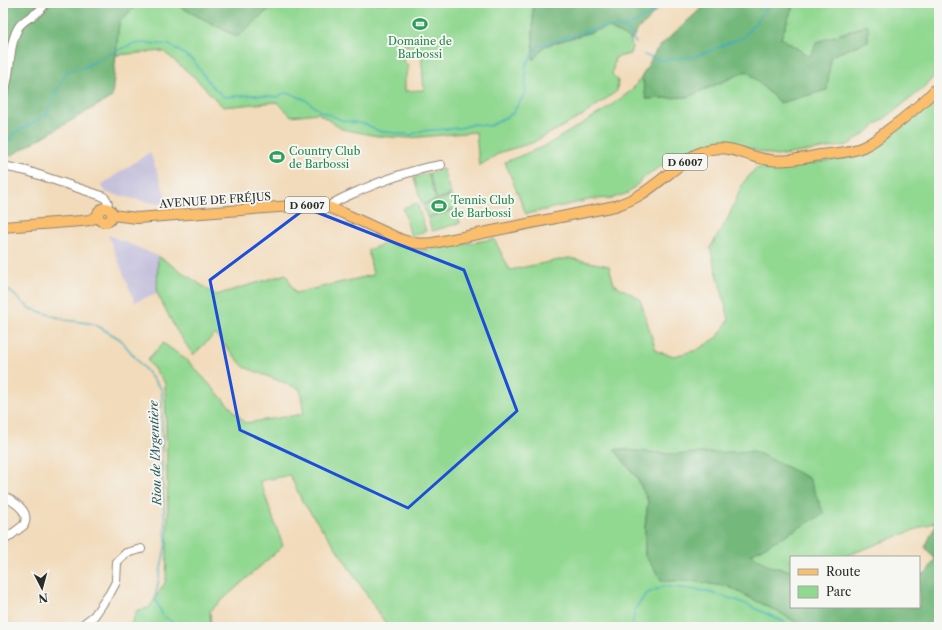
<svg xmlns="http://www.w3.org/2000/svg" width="942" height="630" viewBox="0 0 942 630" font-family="'Libre Caslon Text',serif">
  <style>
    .industrial { fill: #c5c0db }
    .green { fill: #91d891; stroke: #5e825e; fill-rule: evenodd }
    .forest { fill: #74b87b; stroke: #507253 }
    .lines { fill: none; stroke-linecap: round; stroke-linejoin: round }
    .stream { stroke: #40b0ba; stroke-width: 1.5 }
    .minor-casing { stroke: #8e8373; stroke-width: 10 }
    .major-casing { stroke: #8e8373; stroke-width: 12 }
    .minor { stroke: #fff; stroke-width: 8 }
    .major { stroke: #fabe6d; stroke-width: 10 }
    .marked { fill: none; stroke: #1d4ed8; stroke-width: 3; stroke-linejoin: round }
    .labels { text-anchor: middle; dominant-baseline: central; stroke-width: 4; stroke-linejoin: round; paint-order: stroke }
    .shield { fill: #f6f6f2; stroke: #686867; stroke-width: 1 }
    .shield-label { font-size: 10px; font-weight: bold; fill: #2b2b2b }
    .leisure-label { font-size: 11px; fill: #27864d; stroke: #f6f6f2; text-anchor: start }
    .street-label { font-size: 11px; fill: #2b2b2b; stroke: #f6f6f2 }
    .water-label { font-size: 12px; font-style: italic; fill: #325a5d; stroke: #f6f6f2 }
  </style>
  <rect width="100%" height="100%" fill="#f6f6f2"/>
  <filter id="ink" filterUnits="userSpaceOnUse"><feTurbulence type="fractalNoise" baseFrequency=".025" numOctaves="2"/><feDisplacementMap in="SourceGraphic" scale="8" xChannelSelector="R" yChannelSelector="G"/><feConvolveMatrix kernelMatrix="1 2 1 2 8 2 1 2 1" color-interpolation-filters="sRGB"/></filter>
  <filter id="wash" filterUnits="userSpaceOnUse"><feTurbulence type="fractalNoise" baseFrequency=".012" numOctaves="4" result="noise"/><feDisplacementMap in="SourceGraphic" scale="16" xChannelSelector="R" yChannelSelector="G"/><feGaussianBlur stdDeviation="0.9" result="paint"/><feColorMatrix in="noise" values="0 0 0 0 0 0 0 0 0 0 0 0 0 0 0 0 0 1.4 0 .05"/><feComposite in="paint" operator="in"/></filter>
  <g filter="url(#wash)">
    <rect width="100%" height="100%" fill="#f2dbbb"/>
    <g class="industrial">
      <polygon points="150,152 167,200 158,204 107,193 101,185"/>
      <polygon points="108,235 158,256 157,293 135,302"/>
    </g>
    <g class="green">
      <path d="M 138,3 L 173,3 L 237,37 L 274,3 L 533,3 L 533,59 L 545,46 L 608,27 L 631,40 L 632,48 L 630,54 L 615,58 L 612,74 L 618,80 L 617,91 L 582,116 L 532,143 L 501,152 L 479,166 L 476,132 L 409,138 L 377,136 L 342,129 L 318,113 L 291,116 L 277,102 L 223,107 L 193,76 L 163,51 L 116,55 L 119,23 ZM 393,40 L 421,52 L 424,90 L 405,91 L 405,80 L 408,65 L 403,61 L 404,54 Z"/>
      <polygon points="794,3 939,3 939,70 924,88 867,132 848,145 776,156 724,142 693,148 648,174 628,193 613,198 593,199 526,214 505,162 545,146 603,111 631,91 642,76 646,99 687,97 747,71 780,103 831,56 868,41 867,25 817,42 810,57 781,38"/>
      <polygon points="939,93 939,521 938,521 843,557 791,557 791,571 769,566 751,554 823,514 671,454 615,449 637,478 648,501 645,527 645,555 655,570 662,581 693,581 729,587 786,616 803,627 388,627 334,545 302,501 290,475 260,481 283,546 210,611 211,627 130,627 137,610 149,608 166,581 168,519 165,383 147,360 163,343 188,361 245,423 304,414 300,389 244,367 215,334 193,355 175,328 157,293 158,256 216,295 286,274 295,293 373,275 368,250 392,241 420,251 494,239 510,270 569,258 609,266 614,284 640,299 656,351 674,356 697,350 718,337 729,319 710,248 728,218 743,183 756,168 784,168 856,156 888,135"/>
      <polygon points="443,169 451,195 437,199 429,173"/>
      <polygon points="428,173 436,200 422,204 414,178"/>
      <polygon points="451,196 455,208 427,217 423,205"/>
      <polygon points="417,203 426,231 411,236 403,208"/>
      <polygon points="456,209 460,223 432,231 428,218"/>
    </g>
    <g class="forest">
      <polygon points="3,3 138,3 119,23 112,97 12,155 3,155"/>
      <polygon points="173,3 276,3 237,37"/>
      <polygon points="533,3 660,3 647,22 640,27 631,40 608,27 545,46 533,60"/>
      <polygon points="707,3 794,3 781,38 810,57 817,42 868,25 868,41 831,56 827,90 780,103 747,71 687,97 646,99 642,76 657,49"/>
      <polygon points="614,449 671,454 754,451 809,478 824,514 751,554 769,566 791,571 791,607 919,607 919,576 927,572 935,559 925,547 938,520 939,521 939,627 891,627 889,624 870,627 803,627 786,616 729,587 693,581 662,581 655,570 645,556 645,527 648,501 637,478"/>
    </g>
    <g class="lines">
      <g class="stream">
        <polyline points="626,27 636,43"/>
        <polyline points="644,55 661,60 694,57 744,37 771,3"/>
        <polyline points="3,149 5,148 13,134 46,115 56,92 67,71 85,67 107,55 133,44 146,43 170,45 193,60 211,85 224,97 254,95 278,97 284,93 292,94 306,100 320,111 344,121 366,124 378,131 402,134 411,135 421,131 460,128 474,124 490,126 513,113 525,93 526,65 538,46 599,27 626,27 631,25 656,11 663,3"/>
        <polyline points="3,285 29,308 66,320 94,324 120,339 162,390 162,473 166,543 155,598 163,616 178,626 183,627"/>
        <polyline points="246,627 254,626 270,627"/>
        <polyline points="632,627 635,609 646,594 664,586 705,591 739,601 795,627"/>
      </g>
    </g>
  </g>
  <g filter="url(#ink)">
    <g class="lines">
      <g class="minor-casing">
        <g id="minor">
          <path d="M 3,95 C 12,74 7,48 18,28 C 22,20 34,16 40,10 C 42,8 44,5 46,3"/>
          <path d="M 3,166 L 27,171 L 102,196 C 107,199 109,202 107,208"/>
          <path d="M 328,207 C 338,199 350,195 361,190 C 387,179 413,169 441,165"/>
          <path d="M 3,496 C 10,499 23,507 25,515 C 26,518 25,523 24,525 L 7,538 L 3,540"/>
          <polyline points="80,627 94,616 110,593 116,582 117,562 126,553 141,549"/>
        </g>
      </g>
      <g class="major-casing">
        <g id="major">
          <circle cx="105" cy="215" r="7"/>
          <path d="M 112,215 L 137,218 L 305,205 L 328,207 L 343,213 L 402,240 C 413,244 421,244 433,243 L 615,206 C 624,203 632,200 640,195 C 661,183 688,153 711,149 C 734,145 749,158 770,160 C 788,162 804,158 821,155 C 835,153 850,153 863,147 C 872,143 881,136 888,130 C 906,117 923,103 939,86"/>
          <polyline points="3,227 81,221 90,220 98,216"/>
        </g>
      </g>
      <use href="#minor" class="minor"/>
      <use href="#major" class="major"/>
    </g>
  </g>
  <path class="marked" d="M 306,208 L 464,270 L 517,411 L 408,508 L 240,430 L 210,280 Z"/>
  <defs>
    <g id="stadium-bare" transform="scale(1.2)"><path d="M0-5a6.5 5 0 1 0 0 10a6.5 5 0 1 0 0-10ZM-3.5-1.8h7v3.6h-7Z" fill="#2e9e5b" stroke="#f6f6f2" stroke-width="2.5" paint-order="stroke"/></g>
  </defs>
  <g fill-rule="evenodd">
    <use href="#stadium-bare" x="420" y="24"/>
    <use href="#stadium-bare" x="277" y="157"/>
    <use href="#stadium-bare" x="439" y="206"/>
  </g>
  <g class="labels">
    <g class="shield">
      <rect x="663" y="154" width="44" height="16" rx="3"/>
      <rect x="285" y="197" width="44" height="16" rx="3"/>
    </g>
    <g class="shield-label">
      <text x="685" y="162">D 6007</text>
      <text x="307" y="205">D 6007</text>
    </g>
    <g class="leisure-label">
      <text x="420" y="41" text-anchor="middle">Domaine de<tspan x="420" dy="13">Barbossi</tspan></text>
      <text x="289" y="151">Country Club<tspan x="289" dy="13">de Barbossi</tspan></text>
      <text x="451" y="200">Tennis Club<tspan x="451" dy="13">de Barbossi</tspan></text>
    </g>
    <g class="street-label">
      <text transform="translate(215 200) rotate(-4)">AVENUE DE FRÉJUS</text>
    </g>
    <g class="water-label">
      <text transform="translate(155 453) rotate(-92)">Riou de l'Argentière</text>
    </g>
  </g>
  <rect width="942" height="630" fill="none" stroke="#f6f6f2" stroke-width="16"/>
  <rect x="790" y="556" width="130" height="52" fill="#f6f6f2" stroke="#a5a5a2"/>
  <rect x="798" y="569" width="20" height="6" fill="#fabe6d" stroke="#a5a5a2"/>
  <text x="826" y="576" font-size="12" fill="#2b2b2b">Route</text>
  <rect x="798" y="586" width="20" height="12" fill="#91d891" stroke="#a5a5a2"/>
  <text x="826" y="596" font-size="12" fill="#2b2b2b">Parc</text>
  <g transform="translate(42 588) rotate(174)" stroke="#f6f6f2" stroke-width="3" paint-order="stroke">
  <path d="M0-3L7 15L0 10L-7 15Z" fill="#2b2b2b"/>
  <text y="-6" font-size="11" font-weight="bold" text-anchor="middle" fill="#2b2b2b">N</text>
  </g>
</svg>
